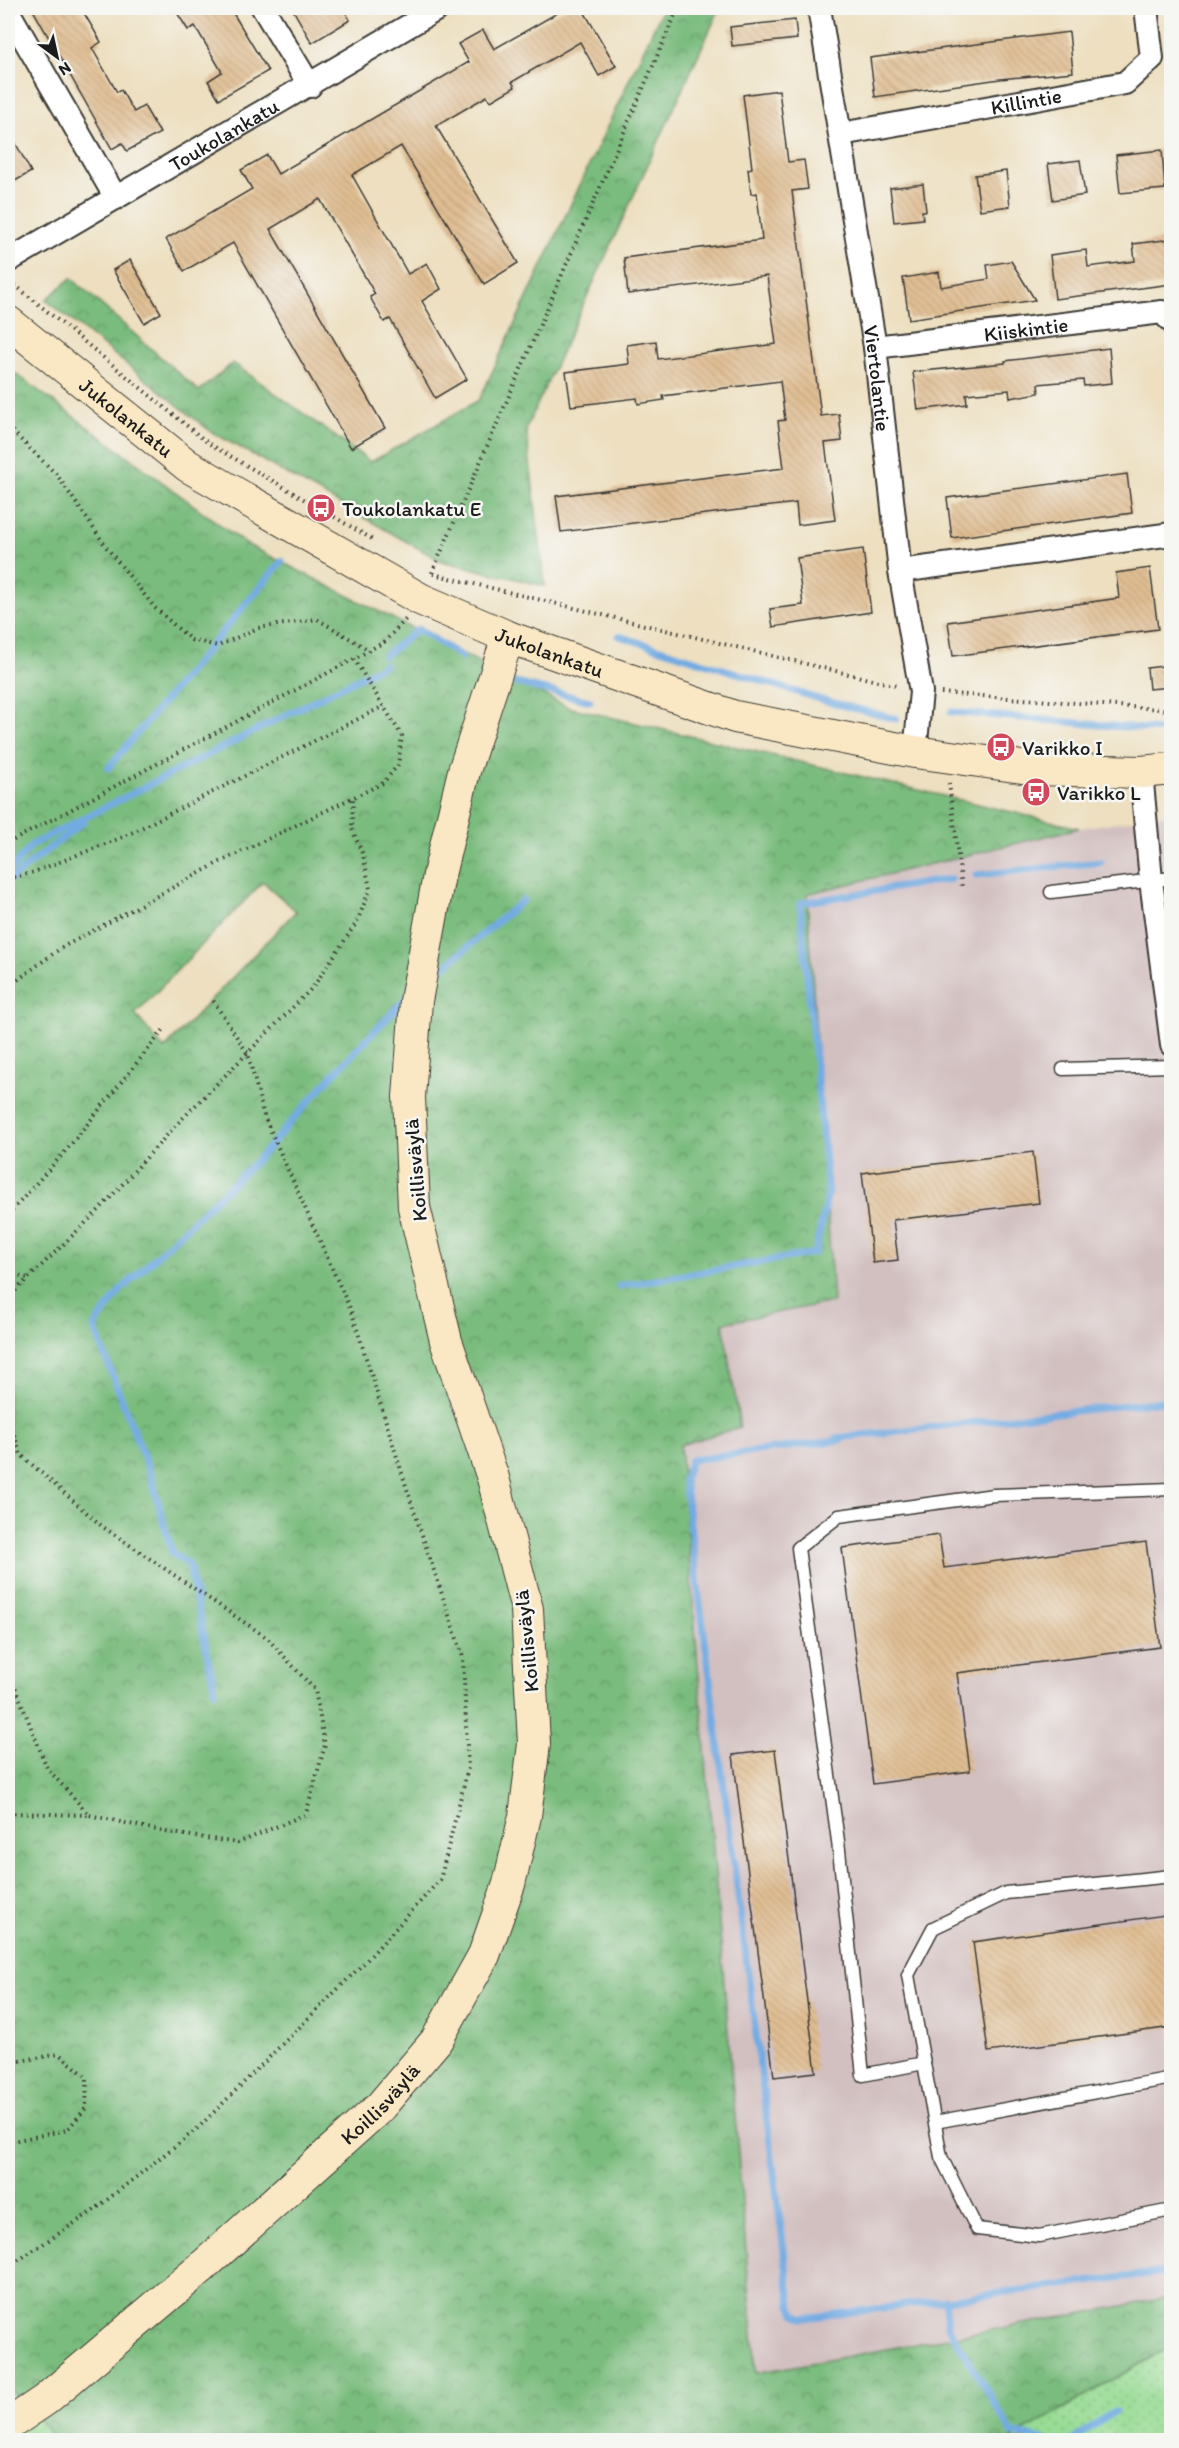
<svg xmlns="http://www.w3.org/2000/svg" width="1179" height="2448" viewBox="0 0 1179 2448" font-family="Itim,sans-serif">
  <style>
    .industrial { fill: #d2bfc0 }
    .grass { fill: url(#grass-dots); stroke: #5a7c58; stroke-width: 1.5 }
    .forest { fill: url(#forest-crowns); stroke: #4b6c4d; stroke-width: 1.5; fill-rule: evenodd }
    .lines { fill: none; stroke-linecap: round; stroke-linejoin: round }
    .stream { stroke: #72abe2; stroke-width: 7 }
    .building { fill: url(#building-back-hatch) }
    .lane-casing { stroke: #3b3934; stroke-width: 15 }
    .street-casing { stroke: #3b3934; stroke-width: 26 }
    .secondary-casing { stroke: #3b3934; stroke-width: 34 }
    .path { stroke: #3b3934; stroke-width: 4; stroke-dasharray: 1.5 4.5; stroke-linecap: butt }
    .lane { stroke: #fff; stroke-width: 12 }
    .street { stroke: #fff; stroke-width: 22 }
    .secondary { stroke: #fae7c3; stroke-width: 32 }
    .labels { text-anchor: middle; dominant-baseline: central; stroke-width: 5; stroke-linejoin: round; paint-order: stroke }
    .street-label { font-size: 21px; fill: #1c1c1c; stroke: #f6f6f2 }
    .poi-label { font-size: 21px; fill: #1c1c1c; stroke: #f6f6f2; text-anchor: start }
  </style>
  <defs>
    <pattern id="grass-dots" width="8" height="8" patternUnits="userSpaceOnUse" patternTransform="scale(1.5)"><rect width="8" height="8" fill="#98dc94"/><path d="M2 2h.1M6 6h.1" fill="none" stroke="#82bc7f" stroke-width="1.8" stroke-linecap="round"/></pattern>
    <pattern id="forest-crowns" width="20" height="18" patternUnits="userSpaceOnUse" patternTransform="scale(1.5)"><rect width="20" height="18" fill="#7abc7e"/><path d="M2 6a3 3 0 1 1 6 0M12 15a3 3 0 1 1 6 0" fill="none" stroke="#639866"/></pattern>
    <pattern id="building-back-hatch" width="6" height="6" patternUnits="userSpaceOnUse" patternTransform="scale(1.5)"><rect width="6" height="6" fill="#e0be93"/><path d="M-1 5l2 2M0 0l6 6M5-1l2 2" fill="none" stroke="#c0a37e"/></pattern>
  </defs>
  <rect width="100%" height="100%" fill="#f6f6f2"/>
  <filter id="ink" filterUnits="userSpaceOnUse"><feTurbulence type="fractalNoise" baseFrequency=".0167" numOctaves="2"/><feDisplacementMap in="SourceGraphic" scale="12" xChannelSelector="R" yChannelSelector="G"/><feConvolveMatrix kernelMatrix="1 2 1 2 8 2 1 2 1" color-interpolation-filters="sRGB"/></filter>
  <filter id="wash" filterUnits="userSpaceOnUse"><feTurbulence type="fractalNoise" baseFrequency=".008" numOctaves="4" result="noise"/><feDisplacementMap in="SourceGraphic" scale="24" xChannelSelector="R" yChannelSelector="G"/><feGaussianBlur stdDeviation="1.35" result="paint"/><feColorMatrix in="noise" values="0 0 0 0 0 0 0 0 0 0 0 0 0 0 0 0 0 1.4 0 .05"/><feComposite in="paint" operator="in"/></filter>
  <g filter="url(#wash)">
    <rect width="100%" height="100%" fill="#eddfbf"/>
    <polygon class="industrial" points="1171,814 1171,2297 756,2373 680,1445 740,1427 723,1323 833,1302 806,894 1079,828"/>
    <g class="grass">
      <polygon points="1171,2346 1171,2440 1009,2440"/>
      <polygon points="8,2387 58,2440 8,2440"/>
    </g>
    <g class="forest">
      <polygon points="663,8 720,8 526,429 545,586 441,561 210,431 46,300 71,278 199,391 233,363 371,462 479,400"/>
      <path d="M 8,368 L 246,544 L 568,707 L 1079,828 L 807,894 L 833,1302 L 723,1323 L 740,1427 L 680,1445 L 756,2373 L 1172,2297 L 1171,2346 L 1009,2440 L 58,2440 L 8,2387 ZM 263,882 L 296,911 L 164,1049 L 135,1014 Z"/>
    </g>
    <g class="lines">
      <g class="stream">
        <polyline points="619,636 822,700 896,719"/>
        <polyline points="384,656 418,629 462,657"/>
        <polyline points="516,683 590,701"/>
        <polyline points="951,712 1172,731"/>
        <polyline points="108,768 282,561"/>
        <polyline points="8,872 33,844 384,665"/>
        <polyline points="976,875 1101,862"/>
        <polyline points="8,881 83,822"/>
        <polyline points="432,977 523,900"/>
        <polyline points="619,1286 815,1253 828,1193 800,903 951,879"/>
        <polyline points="837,1438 1172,1400"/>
        <polyline points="841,1440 691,1460 684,1479 791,2305 795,2314 805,2318 1172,2271"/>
        <polyline points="215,1691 189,1565 172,1553 151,1476 94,1327 120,1291 259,1158 328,1080 405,999"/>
        <polyline points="945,2299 948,2326 1012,2433 1043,2440"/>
        <polyline points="1073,2440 1115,2411"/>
      </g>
    </g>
    <g id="blocks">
      <g class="building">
        <polygon points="32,8 81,8 101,42 92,48 117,92 121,90 134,112 144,106 160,133 127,151 122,143 112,149"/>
        <polygon points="174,8 230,8 268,71 219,99 208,81 222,72 195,26 188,30"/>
        <polygon points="292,8 343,8 350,20 312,43"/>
        <polygon points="566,8 582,8 616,66 599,76 580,42 512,82 515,87 491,101 487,96 436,126 518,263 484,284 401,146 352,175 408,274 427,263 441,289 422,301 467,379 435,398 390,319 384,322 370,297 375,294 320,199 270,229 385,428 351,448 233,243 184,271 166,239 252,189 241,170 267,155 278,174 469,62 458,44 483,30 494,49"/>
        <polygon points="795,20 797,39 732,46 730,27"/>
        <polygon points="1069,32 1073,72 1000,79 875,97 870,58"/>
        <polygon points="779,90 788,162 804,160 808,189 792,191 821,416 839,414 842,441 825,443 835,520 798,525 796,503 561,532 556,496 784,468 778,421 785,420 780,381 663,396 664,400 638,404 637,398 571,406 566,372 629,364 627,345 656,341 658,359 776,344 767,276 628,294 624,258 762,240 757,193 751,194 748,169 752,168 743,95"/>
        <polygon points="8,129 31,172 8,185"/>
        <polygon points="1162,150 1165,189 1120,193 1116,155"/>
        <polygon points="1080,160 1085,195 1053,200 1048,164"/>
        <polygon points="1006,171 1010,206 980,210 975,175"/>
        <polygon points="923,184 926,211 922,211 923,219 894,222 890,188"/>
        <polygon points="1172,239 1172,284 1055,299 1050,255 1086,250 1088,267 1135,261 1133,244"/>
        <polygon points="130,260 161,313 144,323 113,270"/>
        <polygon points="1011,261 1035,300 909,319 903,278 939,272 941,287 989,279 987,265"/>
        <polygon points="1109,348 1112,383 1084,386 1083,380 1038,384 1039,393 1010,398 1009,390 966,394 967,404 918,410 913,372 1005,363 1005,361"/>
        <polygon points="1127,474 1132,513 952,538 947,498"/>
        <polygon points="863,549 871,612 773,627 770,609 803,605 797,558"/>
        <polygon points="1150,568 1158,629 953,656 948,622 1119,598 1116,573"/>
        <polygon points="1172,665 1172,687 1149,689 1147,668"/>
        <polygon points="1033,1152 1039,1203 893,1220 898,1260 873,1263 862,1173"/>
        <polygon points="939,1535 944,1568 1146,1542 1160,1647 957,1673 970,1771 873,1784 842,1548"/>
        <polygon points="775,1750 816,2072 774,2077 733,1755"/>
        <polygon points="1172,1914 1172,2027 988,2052 973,1942"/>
      </g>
    </g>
  </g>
  <g filter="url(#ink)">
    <use href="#blocks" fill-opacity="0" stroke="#3b3934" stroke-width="1.5"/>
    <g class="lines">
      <g class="lane-casing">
        <g id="lane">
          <polyline points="1051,892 1172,878"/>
          <polyline points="1063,1069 1172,1066"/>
          <polyline points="1172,1876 1006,1893 933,1928 908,1975 941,2157 977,2229 1039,2236 1172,2210"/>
          <polyline points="924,2063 863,2075 838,1841 798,1548 839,1516 994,1495 1172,1489"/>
          <polyline points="935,2122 1172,2078"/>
        </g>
      </g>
      <g class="street-casing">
        <g id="street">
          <polyline points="263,8 310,86"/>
          <path id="s1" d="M 819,8 L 875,347 L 900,571 L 921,692 L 915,752"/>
          <polyline points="8,11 116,198"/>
          <path id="s2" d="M 841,134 L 1125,83 L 1152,58 L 1146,8"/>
          <path id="s3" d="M 8,261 L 439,8"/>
          <path id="s4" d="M 875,347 L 1162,312 L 1172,322"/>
          <polyline points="900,571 1172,534"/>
          <polyline points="1141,772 1151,880 1172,1045"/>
        </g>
      </g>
      <g class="secondary-casing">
        <g id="secondary">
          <path id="s5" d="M 8,322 L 188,466 L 420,599 L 508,637 L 735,717 L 915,752 L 1036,769 L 1141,772 L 1172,769"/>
          <path id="s6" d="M 8,2425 L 45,2400 L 201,2268 L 379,2108 L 436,2041 L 484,1955 L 509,1884 L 525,1816 L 534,1744 L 527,1609 L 493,1478 L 446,1341 L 414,1207 L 409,1097 L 416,1001 L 439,875 L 464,771 L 508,637"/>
        </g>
      </g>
      <g class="path">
        <polyline points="10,281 208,443 372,539"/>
        <polyline points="8,427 57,475 107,548 155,608 191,640 218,646 258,628 317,619 369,650"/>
        <polyline points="432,573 678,8"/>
        <polyline points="433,574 898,686"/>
        <polyline points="941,693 1172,710"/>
        <polyline points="949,783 962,888"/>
        <polyline points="8,843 354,659 384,642 406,619"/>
        <polyline points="8,879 34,872 123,837 384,706"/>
        <polyline points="8,987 61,948 218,863 383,783 398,765 402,736 354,659"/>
        <polyline points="8,1215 69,1147 165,1028"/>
        <polyline points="8,1273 28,1278"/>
        <polyline points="8,1313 14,1292 99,1210 178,1123 313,987 357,922 370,889 363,855 352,829 353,799"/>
        <polyline points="8,1418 21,1455 103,1527 266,1637 315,1690 325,1745 306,1814 238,1843 166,1832 89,1815 47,1768 8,1669"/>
        <polyline points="8,1773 10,1779 8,1791"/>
        <polyline points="8,1813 88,1815"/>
        <polyline points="8,2063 59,2054 87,2077 86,2108 67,2130 8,2142"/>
        <polyline points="8,2267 93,2211 198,2128 365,1962 440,1880 468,1768 463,1657 411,1502 352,1313 264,1116 248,1054 212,999"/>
      </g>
      <use href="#lane" class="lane"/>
      <use href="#street" class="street"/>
      <use href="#secondary" class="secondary"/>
    </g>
  </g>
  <defs>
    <g id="bus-disc" transform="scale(1.5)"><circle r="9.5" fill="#d1495b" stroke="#f6f6f2"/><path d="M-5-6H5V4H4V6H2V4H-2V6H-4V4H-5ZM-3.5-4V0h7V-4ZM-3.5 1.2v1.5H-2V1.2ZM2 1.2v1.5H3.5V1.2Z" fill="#fff"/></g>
  </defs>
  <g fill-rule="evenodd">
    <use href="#bus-disc" x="321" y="508"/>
    <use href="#bus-disc" x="1001" y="747"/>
    <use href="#bus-disc" x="1036" y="792"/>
  </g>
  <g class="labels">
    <g class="street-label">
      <text stroke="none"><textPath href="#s2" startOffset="188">Killintie</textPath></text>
      <text stroke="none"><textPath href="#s3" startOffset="250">Toukolankatu</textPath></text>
      <text stroke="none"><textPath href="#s4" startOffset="152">Kiiskintie</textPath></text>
      <text stroke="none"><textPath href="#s1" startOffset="375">Viertolantie</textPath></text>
      <text stroke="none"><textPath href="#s5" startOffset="152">Jukolankatu</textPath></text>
      <text stroke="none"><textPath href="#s5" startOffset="638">Jukolankatu</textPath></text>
      <text transform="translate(415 1170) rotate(-95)">Koillisväylä</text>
      <text transform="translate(526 1641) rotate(-96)">Koillisväylä</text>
      <text stroke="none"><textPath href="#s6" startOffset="492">Koillisväylä</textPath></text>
    </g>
    <g class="poi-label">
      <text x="342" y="508">Toukolankatu E</text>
      <text x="1022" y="747">Varikko I</text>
      <text x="1057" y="792">Varikko L</text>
    </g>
  </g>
  <rect width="1179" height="2448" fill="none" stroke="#f6f6f2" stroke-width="30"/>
  <g transform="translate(57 57) rotate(147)" stroke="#f6f6f2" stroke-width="4.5" paint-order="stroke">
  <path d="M0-4.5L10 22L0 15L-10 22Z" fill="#1c1c1c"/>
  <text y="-9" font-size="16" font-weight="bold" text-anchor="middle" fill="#1c1c1c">N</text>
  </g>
</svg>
